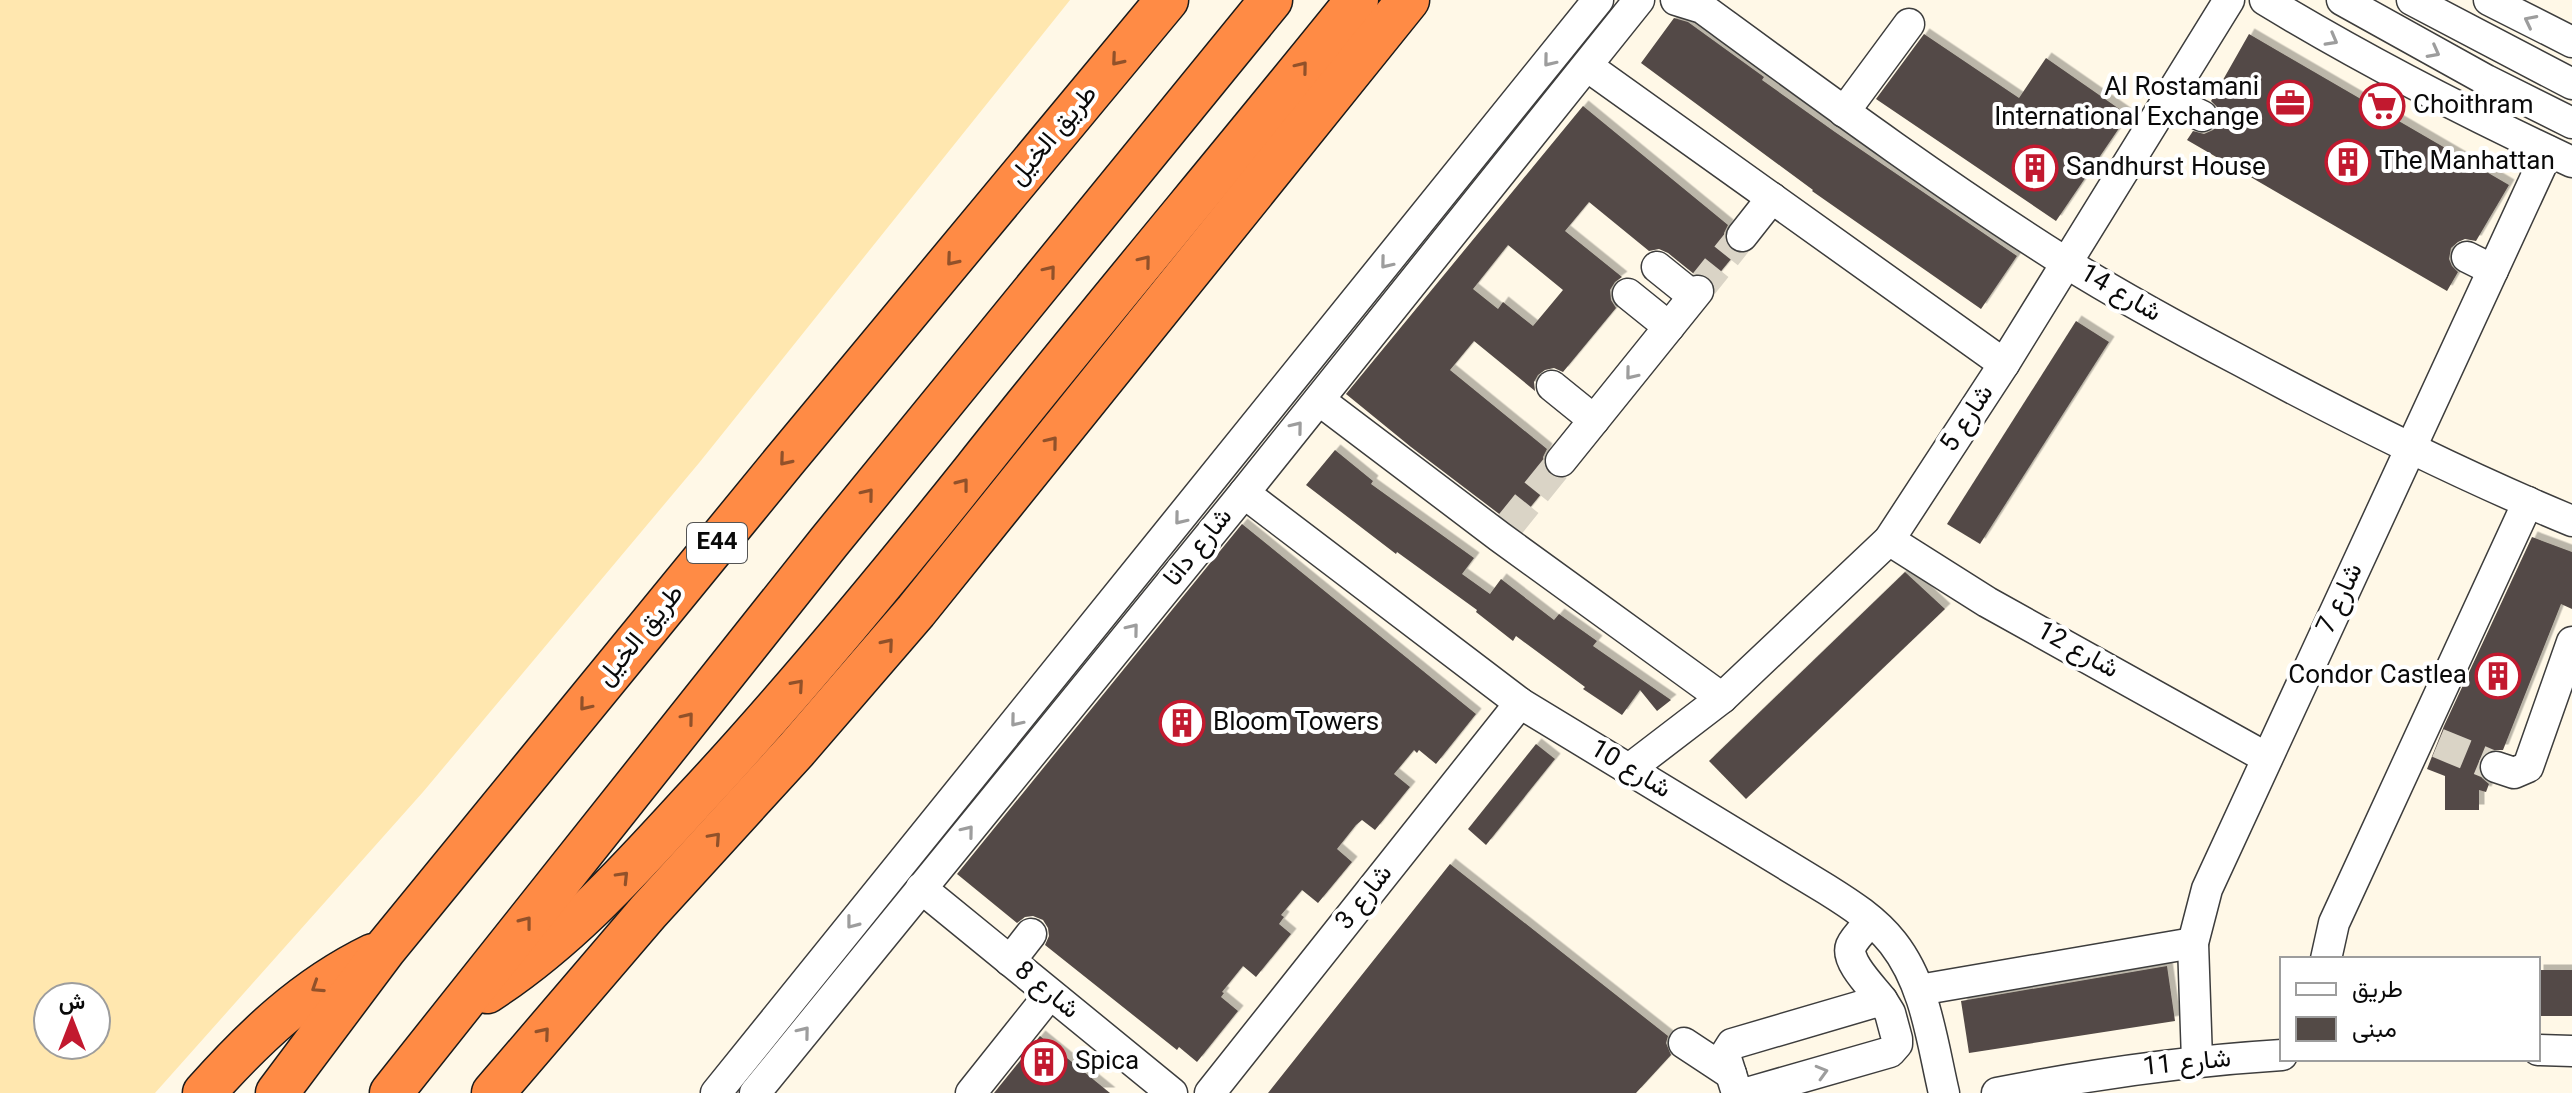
<svg xmlns="http://www.w3.org/2000/svg" width="2572" height="1093" viewBox="0 0 2572 1093" font-family="Georgia,Vazirmatn,serif">
  <style>
    .sand { fill: #ffe7af; fill-rule: evenodd }
    .building { fill: #534a46; fill-rule: evenodd; filter: url(#shadow) }
    .lines { fill: none; stroke-linecap: round; stroke-linejoin: round }
    .minor-tunnel { stroke: #dad4c6; stroke-width: 30; stroke-dasharray: 30 15; stroke-linecap: butt }
    .minor-casing { stroke: #3d3d3d; stroke-width: 33 }
    .highway-casing { stroke: #1b1b1b; stroke-width: 45 }
    .minor { stroke: #fff; stroke-width: 30 }
    .highway { stroke: #ff8b45; stroke-width: 42 }
    .oneway { stroke: #9d9d9d }
    .oneway2 { stroke: #91512a }
    .labels { text-anchor: middle; dominant-baseline: central; stroke-width: 8; stroke-linejoin: round; paint-order: stroke }
    .shield { fill: #fff; stroke: #545454; stroke-width: 2 }
    .shield-label { font-size: 24px; font-weight: bold; fill: #0a0a0a }
    .poi-label { font-size: 26px; fill: #0a0a0a; stroke: #fff; text-anchor: start }
    .street-label { font-size: 26px; fill: #0a0a0a; stroke: #fff }
  </style>
  <defs>
    <filter id="shadow"><feDropShadow dx="5.5" dy="-5.5" stdDeviation="0" flood-color="#0004"/></filter>
  </defs>
  <rect width="100%" height="100%" fill="#fff8e7"/>
  <path class="sand" d="M 0,0 L 1070,0 L 699,463 L 423,792 L 155,1093 L 0,1093 ZM 48,997 L 96,997 L 96,1045 L 48,1045 Z"/>
  <g class="building">
    <polygon points="1674,18 1688,22 1764,77 1762,80 1835,132 2017,256 1981,309 1812,191 1813,190 1641,63"/>
    <polygon points="1924,34 2019,98 2046,58 2128,115 2056,221 1876,99"/>
    <polygon points="2249,34 2509,185 2476,241 2465,239 2458,242 2451,248 2449,259 2452,266 2458,272 2447,291 2187,140 2193,131 2204,134 2213,130 2218,125 2220,114 2217,107 2211,101"/>
    <path d="M 1583,106 L 1728,225 L 1724,233 L 1725,242 L 1730,250 L 1736,253 L 1713,281 L 1702,273 L 1694,274 L 1668,253 L 1659,249 L 1649,251 L 1589,202 L 1565,231 L 1622,277 L 1615,282 L 1610,290 L 1611,300 L 1616,308 L 1563,372 L 1554,368 L 1545,370 L 1538,375 L 1534,382 L 1535,391 L 1474,341 L 1450,370 L 1547,449 L 1543,457 L 1544,467 L 1549,474 L 1555,477 L 1515,526 L 1411,447 L 1346,394 ZM 1508,245 L 1563,290 L 1533,326 L 1503,302 L 1498,309 L 1473,289 Z"/>
    <polygon points="2076,321 2109,342 1980,544 1947,524"/>
    <polygon points="1335,450 1373,481 1371,484 1474,558 1462,574 1490,594 1501,579 1554,620 1559,614 1597,641 1593,646 1671,700 1657,711 1640,690 1622,715 1583,689 1585,687 1516,636 1513,641 1476,612 1477,610 1397,552 1396,554 1306,485"/>
    <polygon points="1242,524 1476,714 1436,764 1419,750 1417,753 1414,750 1394,774 1410,787 1375,830 1362,820 1356,825 1337,849 1352,862 1318,903 1302,890 1281,915 1284,917 1279,924 1291,934 1256,977 1243,966 1222,992 1224,993 1221,997 1238,1011 1197,1062 1179,1047 1177,1050 1045,945 1049,936 1048,928 1043,920 1033,916 1025,917 1017,923 957,874"/>
    <polygon points="2532,537 2572,552 2572,609 2561,604 2503,750 2492,750 2484,754 2479,761 2479,771 2482,778 2489,784 2486,792 2479,790 2479,810 2445,810 2445,776 2427,769 2444,726"/>
    <polygon points="1905,572 1945,609 1746,799 1709,761"/>
    <polygon points="1536,744 1555,759 1486,845 1468,829"/>
    <polygon points="1450,864 1668,1036 1666,1043 1671,1055 1636,1093 1268,1093"/>
    <polygon points="2167,966 2175,1021 1969,1053 1961,1001"/>
    <rect x="2538" y="970" width="34" height="46"/>
    <polygon points="1040,1036 1110,1093 994,1093"/>
  </g>
  <g class="lines">
    <g class="minor-tunnel">
      <polyline points="1698,291 1742,236"/>
      <polyline points="1508,527 1561,461"/>
      <polyline points="2438,743 2496,767"/>
    </g>
    <g class="minor-casing">
      <g id="minor">
        <path d="M 1676,0 L 1702,8 C 1821,95 1940,183 2065,262 C 2121,297 2180,329 2239,360 C 2347,418 2458,474 2572,521"/>
        <path d="M 2265,0 C 2364,60 2467,113 2572,162"/>
        <polyline points="2342,0 2486,80 2572,123"/>
        <polyline points="2412,0 2572,84"/>
        <polyline points="2489,0 2572,42"/>
        <polyline points="1587,66 2004,364"/>
        <polyline points="2167,99 2202,116"/>
        <polyline points="1844,112 1909,24"/>
        <polyline points="1742,236 1772,198"/>
        <polyline points="2467,257 2493,270"/>
        <polyline points="1657,267 1693,296"/>
        <polyline points="1628,294 1669,327"/>
        <polyline points="1552,386 1594,420"/>
        <polyline points="1319,400 1500,537 1722,698"/>
        <polyline points="1561,461 1698,291"/>
        <path d="M 1244,493 L 1520,703 L 1826,889 C 1850,904 1875,920 1893,943 C 1926,985 1932,1042 1944,1093"/>
        <polyline points="1889,540 1987,602 2267,758"/>
        <polyline points="2496,767 2514,773 2528,767 2572,642"/>
        <polyline points="1628,770 1722,698 1889,540 2004,364 2229,0"/>
        <polyline points="921,888 1172,1093"/>
        <path d="M 1871,921 C 1865,928 1855,937 1851,946 C 1845,961 1873,988 1882,1000"/>
        <polyline points="2326,959 2334,923 2528,502"/>
        <polyline points="1010,961 1031,934"/>
        <polyline points="1919,990 2193,943"/>
        <polyline points="1684,1043 1731,1074"/>
        <polyline points="2538,1050 2572,1051"/>
        <polyline points="2197,1060 2193,943 2207,889 2548,151"/>
        <polyline points="716,1093 1598,0"/>
        <polyline points="755,1093 1244,493 1639,0"/>
        <polyline points="971,1093 1050,994"/>
        <polyline points="1210,1093 1520,703"/>
        <polyline points="1737,1093 1725,1055 1732,1044 1882,1000 1890,1013 1897,1039 1897,1044 1890,1052 1747,1093"/>
        <path d="M 1997,1093 C 2093,1074 2185,1061 2282,1055"/>
      </g>
    </g>
    <g class="highway-casing">
      <g id="highway">
        <path d="M 487,992 C 566,941 628,872 691,803 C 791,696 884,583 975,469 C 1100,311 1231,157 1357,0"/>
        <path d="M 204,1093 C 254,1037 305,988 373,955"/>
        <polyline points="277,1093 385,949 785,460 1167,0"/>
        <polyline points="391,1093 829,542 1271,0"/>
        <polyline points="493,1093 648,912 796,750 916,611 1408,0"/>
      </g>
    </g>
    <use href="#minor" class="minor"/>
    <use href="#highway" class="highway"/>
  </g>
  <defs><path id="oneway-chevron" d="M-2-3.5L2.5 0L-2 3.5" fill="none" stroke-width="1.6" stroke-linecap="round" stroke-linejoin="round" transform="scale(2)"/></defs>
  <g class="oneway">
    <use href="#oneway-chevron" transform="translate(2530 21) rotate(-153)"/>
    <use href="#oneway-chevron" transform="translate(2332 40) rotate(29)"/>
    <use href="#oneway-chevron" transform="translate(2434 52) rotate(28)"/>
    <use href="#oneway-chevron" transform="translate(1549 61) rotate(129)"/>
    <use href="#oneway-chevron" transform="translate(1386 263) rotate(129)"/>
    <use href="#oneway-chevron" transform="translate(1631 374) rotate(129)"/>
    <use href="#oneway-chevron" transform="translate(1297 427) rotate(-51)"/>
    <use href="#oneway-chevron" transform="translate(1180 519) rotate(129)"/>
    <use href="#oneway-chevron" transform="translate(1133 629) rotate(-51)"/>
    <use href="#oneway-chevron" transform="translate(1016 721) rotate(129)"/>
    <use href="#oneway-chevron" transform="translate(968 831) rotate(-51)"/>
    <use href="#oneway-chevron" transform="translate(852 923) rotate(128)"/>
    <use href="#oneway-chevron" transform="translate(804 1032) rotate(-51)"/>
    <use href="#oneway-chevron" transform="translate(1822 1072) rotate(-16)"/>
  </g>
  <g class="oneway2">
    <use href="#oneway-chevron" transform="translate(1117 60) rotate(130)"/>
    <use href="#oneway-chevron" transform="translate(1302 67) rotate(-51)"/>
    <use href="#oneway-chevron" transform="translate(952 260) rotate(130)"/>
    <use href="#oneway-chevron" transform="translate(1145 261) rotate(-51)"/>
    <use href="#oneway-chevron" transform="translate(1050 271) rotate(-51)"/>
    <use href="#oneway-chevron" transform="translate(1052 442) rotate(-51)"/>
    <use href="#oneway-chevron" transform="translate(785 460) rotate(130)"/>
    <use href="#oneway-chevron" transform="translate(963 484) rotate(-52)"/>
    <use href="#oneway-chevron" transform="translate(868 494) rotate(-51)"/>
    <use href="#oneway-chevron" transform="translate(888 644) rotate(-50)"/>
    <use href="#oneway-chevron" transform="translate(798 685) rotate(-49)"/>
    <use href="#oneway-chevron" transform="translate(585 705) rotate(129)"/>
    <use href="#oneway-chevron" transform="translate(688 718) rotate(-51)"/>
    <use href="#oneway-chevron" transform="translate(715 838) rotate(-48)"/>
    <use href="#oneway-chevron" transform="translate(623 877) rotate(-46)"/>
    <use href="#oneway-chevron" transform="translate(526 922) rotate(-52)"/>
    <use href="#oneway-chevron" transform="translate(317 987) rotate(147)"/>
    <use href="#oneway-chevron" transform="translate(544 1033) rotate(-50)"/>
  </g>
  <defs>
    <g id="office-ring" transform="scale(2.3)"><circle r="9.5" fill="#fff" stroke="#c2192f" stroke-width="1.5"/><path d="M-6-3h4V-5.5h4V-3h4V5H-6ZM-1-4.5V-3h2v-1.5ZM-6 0V1H6V0Z" fill="#c2192f"/></g>
    <g id="supermarket-ring" transform="scale(2.3)"><circle r="9.5" fill="#fff" stroke="#c2192f" stroke-width="1.5"/><path d="M-6-5.5h2.5l.6 2H6L4.5 2H-2.5L-4.4-4H-6ZM-1.5 3.2a1.3 1.3 0 1 0 .1 0ZM3 3.2a1.3 1.3 0 1 0 .1 0Z" fill="#c2192f"/></g>
    <g id="building-ring" transform="scale(2.3)"><circle r="9.5" fill="#fff" stroke="#c2192f" stroke-width="1.5"/><path d="M-4-6H4V6H1V3H-1V6H-4ZM-2.5-4.3h1.7v1.8h-1.7ZM.8-4.3h1.7v1.8H.8ZM-2.5-1h1.7V.8h-1.7ZM.8-1h1.7V.8H.8Z" fill="#c2192f"/></g>
  </defs>
  <g fill-rule="evenodd">
    <use href="#office-ring" x="2290" y="103"/>
    <use href="#supermarket-ring" x="2382" y="106"/>
    <use href="#building-ring" x="2348" y="162"/>
    <use href="#building-ring" x="2035" y="168"/>
    <use href="#building-ring" x="2498" y="676"/>
    <use href="#building-ring" x="1182" y="723"/>
    <use href="#building-ring" x="1044" y="1062"/>
  </g>
  <g class="labels">
    <rect class="shield" x="687" y="523" width="60" height="40" rx="6"/>
    <g class="shield-label">
      <text x="717" y="543">E44</text>
    </g>
    <g class="poi-label">
      <text x="2259" y="88" text-anchor="end">Al Rostamani<tspan x="2259" dy="30">International Exchange</tspan></text>
      <text x="2413" y="106">Choithram</text>
      <text x="2379" y="162">The Manhattan</text>
      <text x="2066" y="168">Sandhurst House</text>
      <text x="2467" y="676" text-anchor="end">Condor Castlea</text>
      <text x="1213" y="723">Bloom Towers</text>
      <text x="1075" y="1062">Spica</text>
    </g>
    <g class="street-label">
      <text transform="translate(1054 136) rotate(-50)">طريق الخيل</text>
      <text transform="translate(2120 294) rotate(30)">شارع 14</text>
      <text transform="translate(1968 419) rotate(-57)">شارع 5</text>
      <text transform="translate(1199 548) rotate(-51)">شارع دانا</text>
      <text transform="translate(2341 599) rotate(-65)">شارع 7</text>
      <text transform="translate(641 636) rotate(-51)">طريق الخيل</text>
      <text transform="translate(2077 651) rotate(29)">شارع 12</text>
      <text transform="translate(1630 770) rotate(31)">شارع 10</text>
      <text transform="translate(1365 898) rotate(-52)">شارع 3</text>
      <text transform="translate(1046 991) rotate(39)">شارع 8</text>
      <text transform="translate(2187 1064) rotate(-6)">شارع 11</text>
    </g>
  </g>
  <rect x="2280" y="957" width="260" height="104" fill="#ffffff" stroke="#9d9d9d" stroke-width="2"/>
  <rect x="2296" y="983" width="40" height="12" fill="#ffffff" stroke="#9d9d9d" stroke-width="2"/>
  <text x="2352" y="997" font-size="24" fill="#0a0a0a">طريق</text>
  <rect x="2296" y="1017" width="40" height="24" fill="#534a46" stroke="#9d9d9d" stroke-width="2"/>
  <text x="2352" y="1037" font-size="24" fill="#0a0a0a">مبنى</text>
  <g transform="translate(72 1021)"><circle r="38" fill="#ffffff" stroke="#9d9d9d" stroke-width="2"/>
  <path d="M0-6L14 30L0 20L-14 30Z" fill="#c2192f"/>
  <text y="-12" font-size="22" font-weight="bold" text-anchor="middle" fill="#0a0a0a">ش</text>
  </g>
</svg>
